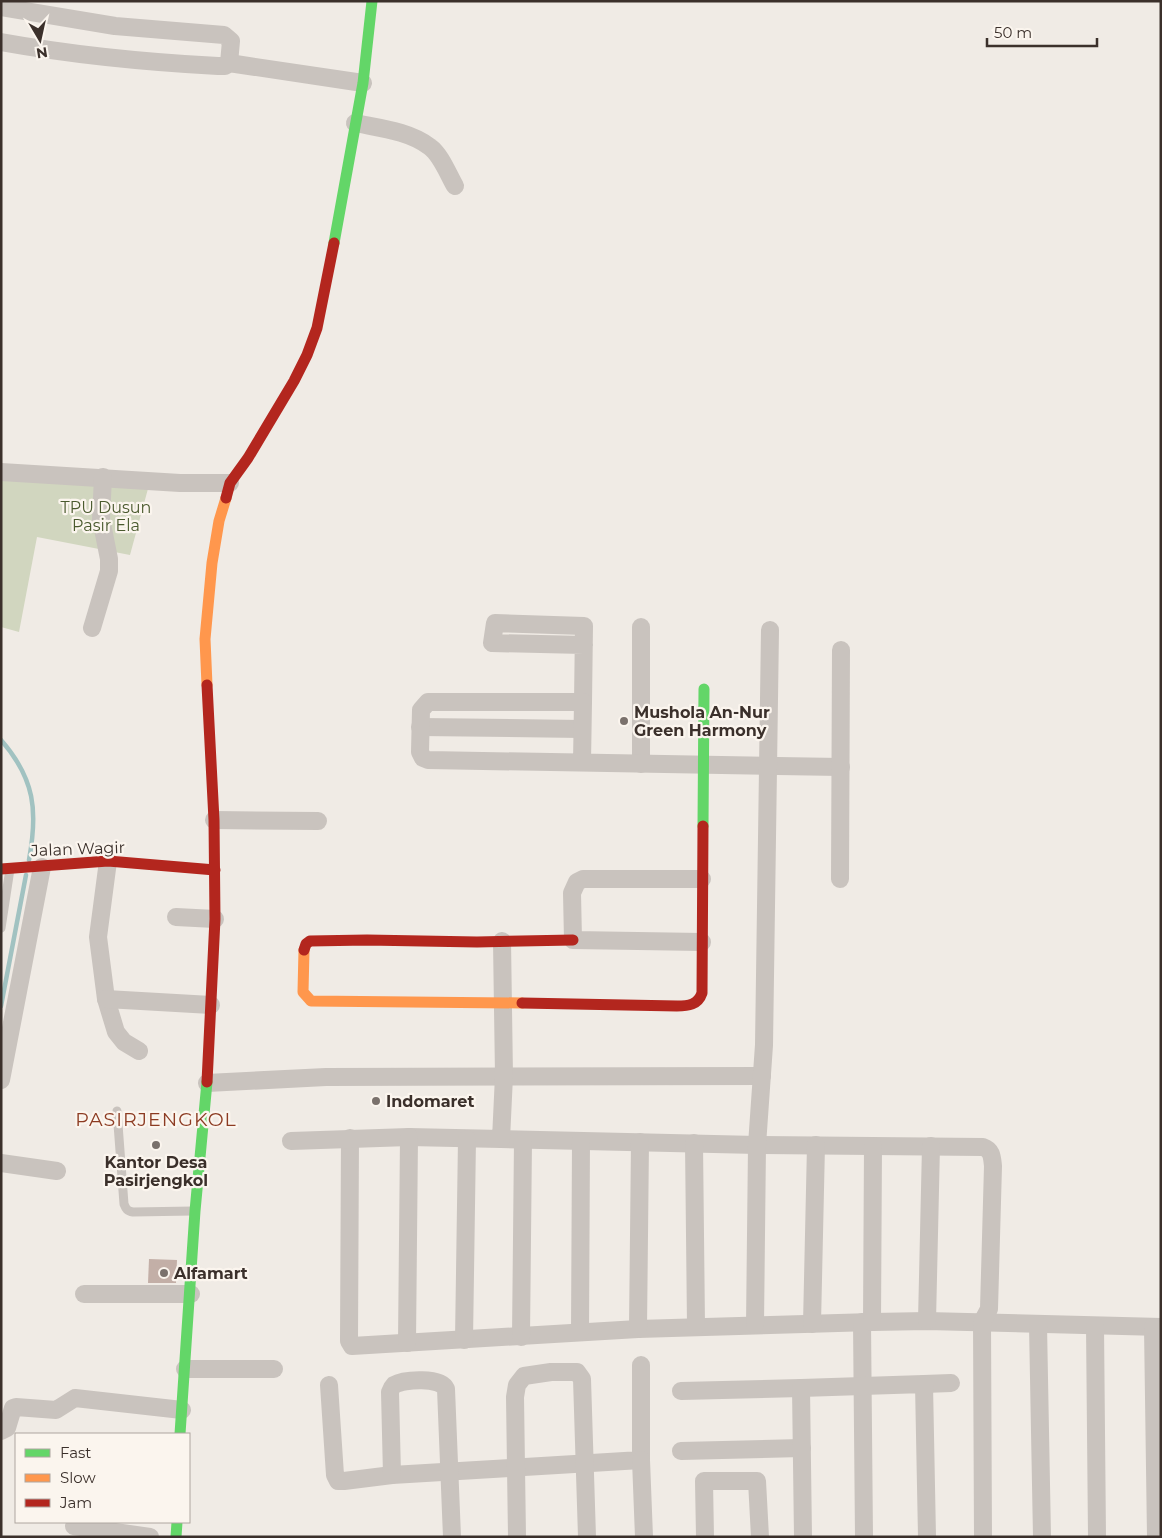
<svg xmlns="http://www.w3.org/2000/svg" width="1162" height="1538" viewBox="0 0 1162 1538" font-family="Montserrat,sans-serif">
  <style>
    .green { fill: #d1d6bf }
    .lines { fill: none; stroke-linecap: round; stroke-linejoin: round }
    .stream { stroke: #a1c2c1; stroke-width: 4.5 }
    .building { fill: #c3afa7 }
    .lane { stroke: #c9c3be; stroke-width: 9 }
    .street { stroke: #c9c3be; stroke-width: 18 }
    .fast { stroke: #63d668; stroke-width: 11 }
    .slow { stroke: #ff974d; stroke-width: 11 }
    .jam { stroke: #b3261e; stroke-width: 11 }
    .poi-dot { fill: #7a716c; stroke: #fbf5ee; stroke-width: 2 }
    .labels { text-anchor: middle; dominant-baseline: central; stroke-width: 4.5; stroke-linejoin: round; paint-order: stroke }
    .park-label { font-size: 16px; fill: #4a5a2e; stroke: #fbf5ee }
    .poi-label { font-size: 16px; font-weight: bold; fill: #3b302b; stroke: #fbf5ee; text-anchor: start }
    .street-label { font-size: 16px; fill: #3b302b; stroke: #fbf5ee }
    .quarter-label { font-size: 19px; letter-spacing: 1px; fill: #8c3b22; stroke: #fbf5ee }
  </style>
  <rect width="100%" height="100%" fill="#f0ebe5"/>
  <polygon class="green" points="1,476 149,485 130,555 37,537 19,632 1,627"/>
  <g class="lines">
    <g class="stream">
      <path d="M 1,740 C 35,779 38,811 29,860"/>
      <polyline points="1,1006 26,875"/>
    </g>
  </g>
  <polygon class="building" points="149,1259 177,1260 176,1283 148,1283"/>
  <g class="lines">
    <g class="lane">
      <polyline points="1,928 10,869"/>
      <path d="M 117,1111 L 124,1204 C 126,1209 127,1211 133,1212 L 193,1211"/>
    </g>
    <g class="street">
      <polyline points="1,7 115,26 224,35 231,41 229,63"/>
      <path d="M 1,42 C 73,55 145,62 218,66 L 225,66 L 229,63 L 363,83"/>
      <path d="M 355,123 C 379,128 410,131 430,147 C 441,155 448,174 455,186"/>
      <polyline points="1,472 180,483 230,483"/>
      <polyline points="641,627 641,764"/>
      <polyline points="92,628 109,571 109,559 101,519 103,477"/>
      <polyline points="583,702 584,626 495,623 492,643 584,645"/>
      <polyline points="420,727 582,729"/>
      <polyline points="582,762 583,702 428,702 421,710 420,752 423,758 428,760 841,767"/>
      <polyline points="214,820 318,821"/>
      <polyline points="108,861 98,937 106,999 116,1032 124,1042 139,1051"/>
      <polyline points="840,879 841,650"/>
      <polyline points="176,917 215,919"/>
      <polyline points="702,942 573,940 572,893 577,882 583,879 702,879"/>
      <polyline points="106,999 211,1005"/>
      <polyline points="1,1080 42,867"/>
      <polyline points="207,1083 326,1077 762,1076"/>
      <polyline points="350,1138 349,1341 352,1346 638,1329 872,1322 927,1321 1161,1327"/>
      <path d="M 501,1139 L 757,1145 L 983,1147 C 992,1150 992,1157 993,1166 L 989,1309 L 982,1322 L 983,1537"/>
      <polyline points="291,1141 409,1137 501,1139 504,1076 502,941"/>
      <polyline points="694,1143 696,1326"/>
      <polyline points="1,1163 57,1171"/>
      <polyline points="84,1294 191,1294"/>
      <polyline points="927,1321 931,1146"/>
      <polyline points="862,1322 864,1537"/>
      <polyline points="872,1322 873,1146"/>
      <polyline points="812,1324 816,1145"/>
      <polyline points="755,1325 757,1145 764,1045 770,630"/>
      <polyline points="1038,1325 1042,1537"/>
      <polyline points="1095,1326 1097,1537"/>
      <polyline points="1153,1327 1156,1537"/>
      <polyline points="638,1329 640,1142"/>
      <polyline points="580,1332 581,1141"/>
      <polyline points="521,1337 523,1140"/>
      <polyline points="464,1340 467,1139"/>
      <polyline points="407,1343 409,1137"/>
      <polyline points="185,1369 274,1369"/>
      <polyline points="924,1384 951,1383"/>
      <polyline points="329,1385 335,1475 338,1481 344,1481 392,1475 641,1460 641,1365"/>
      <polyline points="681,1391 801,1388"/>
      <polyline points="1,1431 7,1428 13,1408 16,1407 56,1410 75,1398 182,1410"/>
      <polyline points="681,1451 802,1448"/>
      <polyline points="641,1460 644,1537"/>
      <path d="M 392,1475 L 390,1392 C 391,1389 392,1387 394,1385 C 404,1379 441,1377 446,1389 L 452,1537"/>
      <polyline points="74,1526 150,1537"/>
      <polyline points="517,1537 515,1397 517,1385 524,1376 551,1372 577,1372 582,1379 587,1537"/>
      <polyline points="705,1537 704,1481 757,1481 760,1537"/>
      <polyline points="803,1537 801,1388 924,1384 927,1537"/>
    </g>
    <g class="fast">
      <polyline points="334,243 363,83 372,1"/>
      <polyline points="703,826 704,689"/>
      <polyline points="180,1434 195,1211 207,1082"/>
      <polyline points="176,1537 177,1522"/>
    </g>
    <g class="slow">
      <polyline points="207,685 205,639 212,563 219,521 226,498"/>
      <polyline points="304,950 303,992 311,1001 522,1003"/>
    </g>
    <g class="jam">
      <polyline points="226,498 230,483 248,458 294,381 307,355 317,328 334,243"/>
      <polyline points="1,869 108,861 215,870"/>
      <polyline points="304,950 306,944 310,941 367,940 477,942 573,940"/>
      <path d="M 522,1003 L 677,1006 C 688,1006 698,1005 702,993 L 703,826"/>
      <polyline points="207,1082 215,919 214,820 207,685"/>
    </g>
  </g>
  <g class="poi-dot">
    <circle cx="624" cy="721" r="5"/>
    <circle cx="376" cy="1101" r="5"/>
    <circle cx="156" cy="1145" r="5"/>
    <circle cx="164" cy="1273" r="5"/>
  </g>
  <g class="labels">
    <g class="park-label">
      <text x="106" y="507">TPU Dusun<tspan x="106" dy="18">Pasir Ela</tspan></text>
    </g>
    <g class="poi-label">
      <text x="634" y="712">Mushola An-Nur<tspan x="634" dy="18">Green Harmony</tspan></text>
      <text x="386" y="1101">Indomaret</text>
      <text x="156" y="1162" text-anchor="middle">Kantor Desa<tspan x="156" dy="18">Pasirjengkol</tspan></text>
      <text x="174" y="1273">Alfamart</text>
    </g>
    <g class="street-label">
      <text transform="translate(78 849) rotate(-2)">Jalan Wagir</text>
    </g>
    <g class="quarter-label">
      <text x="156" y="1119">PASIRJENGKOL</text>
    </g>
  </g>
  <rect width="1162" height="1538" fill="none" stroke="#3b302b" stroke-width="5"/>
  <rect x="15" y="1433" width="175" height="90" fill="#fbf5ee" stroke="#aea6a0"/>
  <rect x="25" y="1449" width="25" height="8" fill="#63d668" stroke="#aea6a0"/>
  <text x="60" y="1458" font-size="15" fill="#3b302b">Fast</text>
  <rect x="25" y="1474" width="25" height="8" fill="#ff974d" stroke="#aea6a0"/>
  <text x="60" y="1483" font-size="15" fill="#3b302b">Slow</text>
  <rect x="25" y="1499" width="25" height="8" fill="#b3261e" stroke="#aea6a0"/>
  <text x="60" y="1508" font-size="15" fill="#3b302b">Jam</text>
  <g transform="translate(40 40) rotate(171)" stroke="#fbf5ee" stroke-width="4" paint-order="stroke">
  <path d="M0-4L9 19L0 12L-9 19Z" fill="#3b302b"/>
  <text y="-8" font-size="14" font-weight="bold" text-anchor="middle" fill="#3b302b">N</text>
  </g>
  <path d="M987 38v8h110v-8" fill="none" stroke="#3b302b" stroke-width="2.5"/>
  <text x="994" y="38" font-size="15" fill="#3b302b" stroke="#fbf5ee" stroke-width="4" paint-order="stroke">50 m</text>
</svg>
